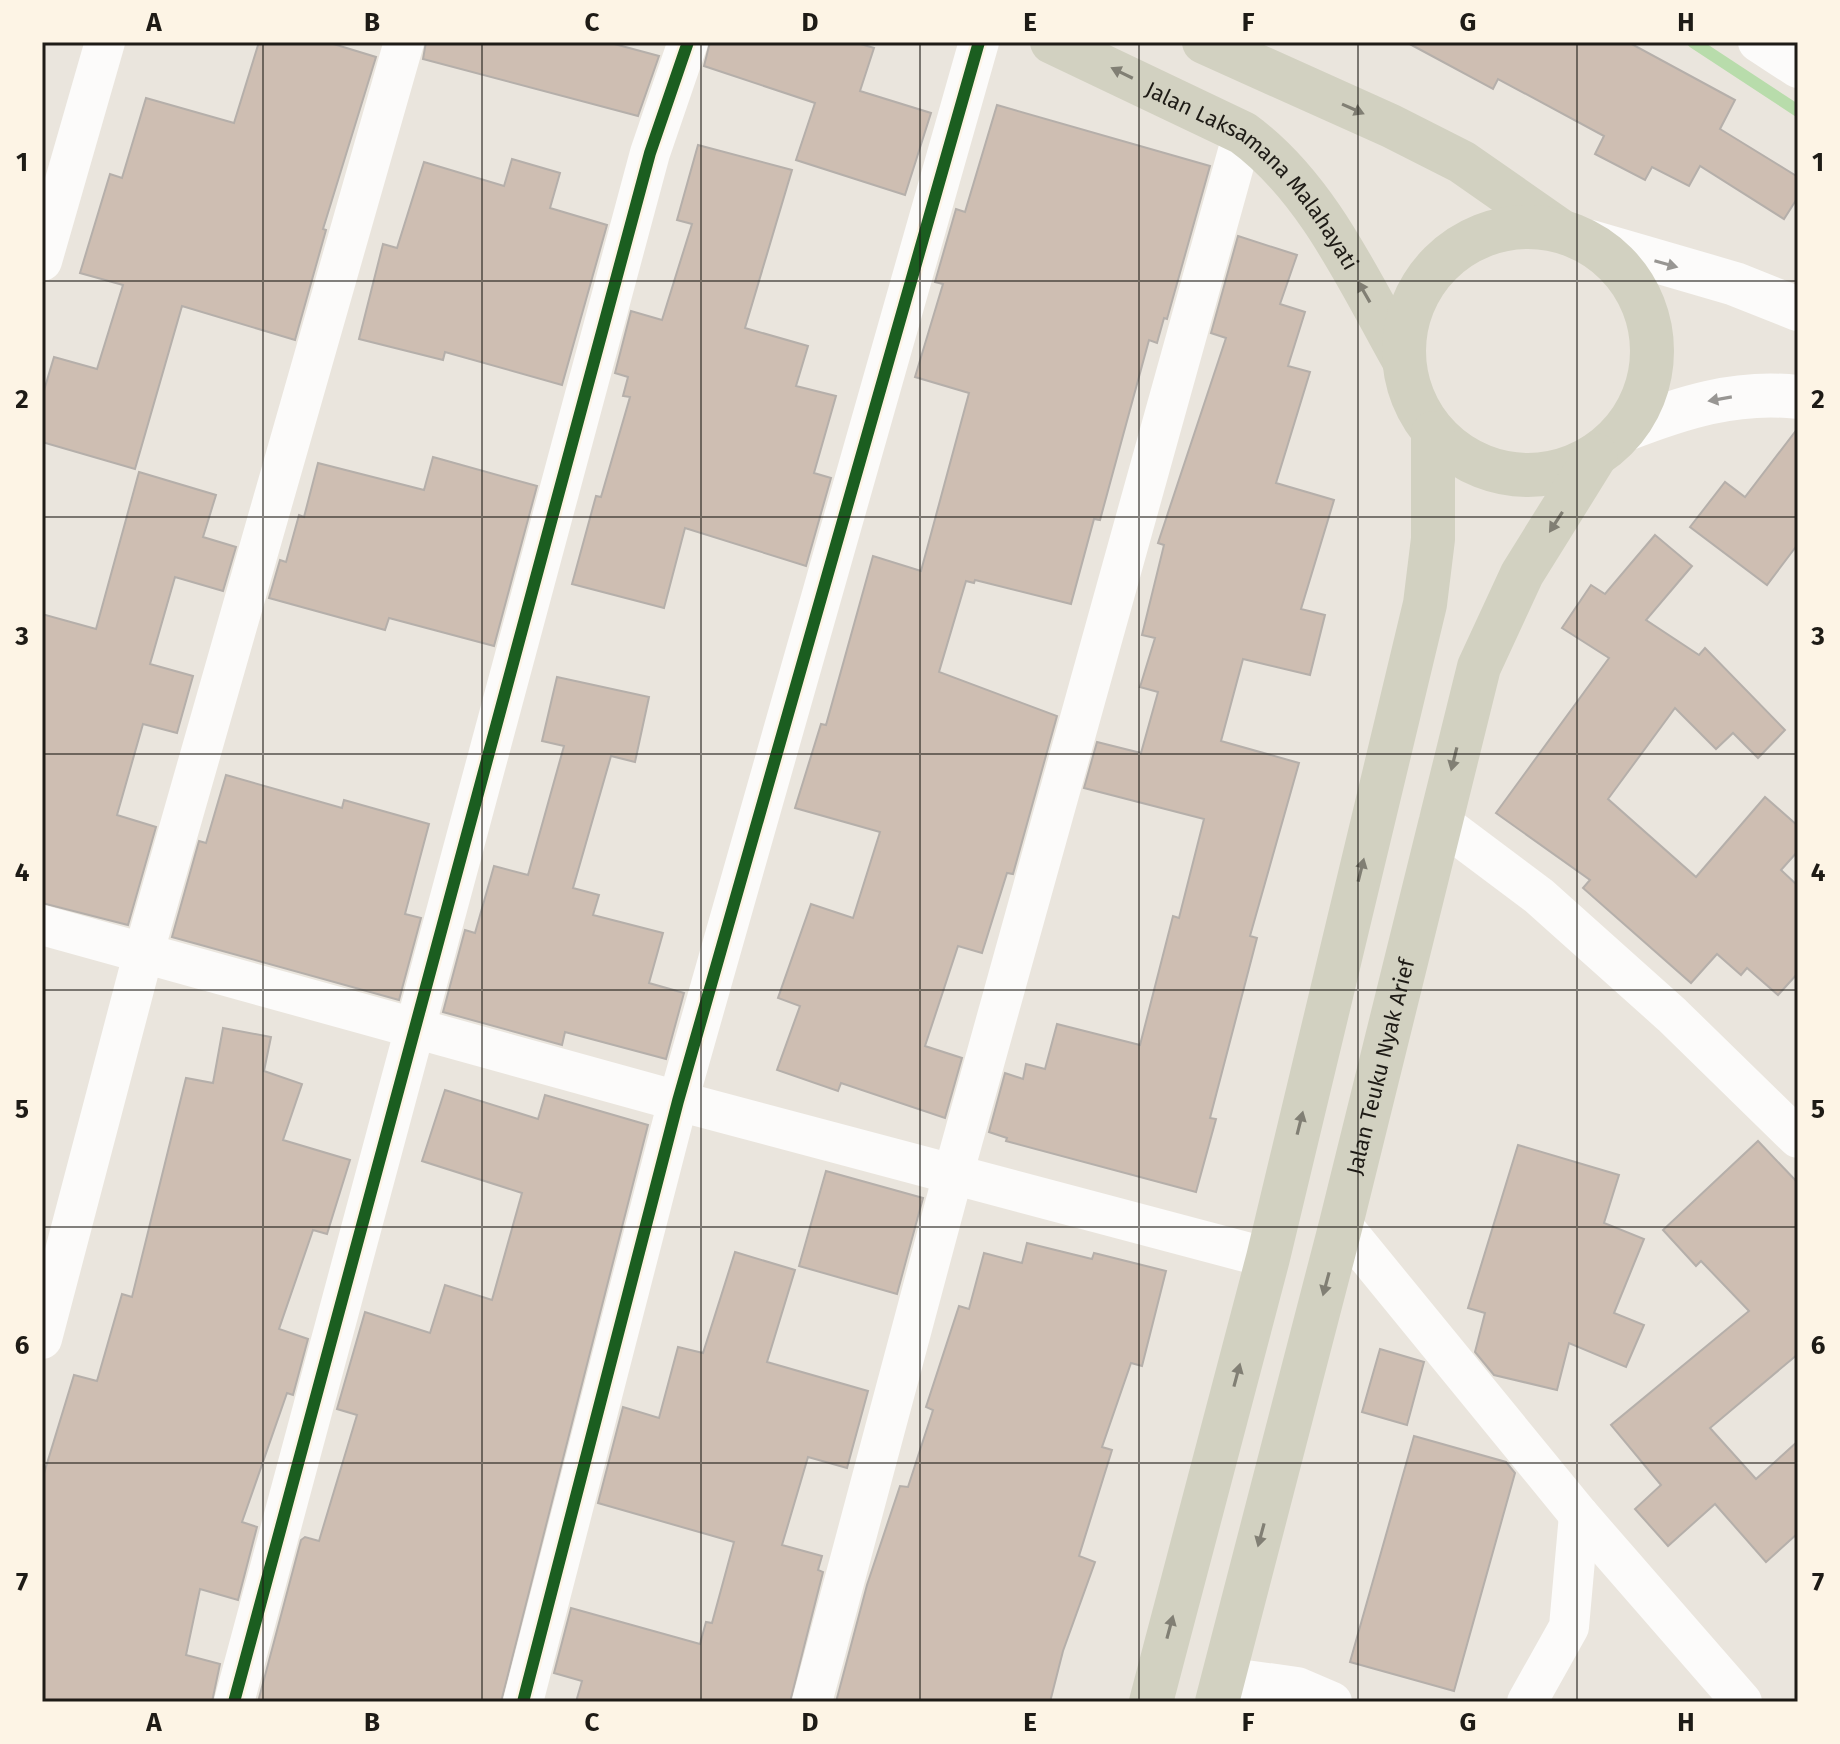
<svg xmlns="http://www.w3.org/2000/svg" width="1840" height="1744" viewBox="0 0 1840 1744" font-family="'Fira Sans',sans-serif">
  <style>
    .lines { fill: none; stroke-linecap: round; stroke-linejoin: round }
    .stream { stroke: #b8dcab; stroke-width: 12 }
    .building { fill: #cebeb2; stroke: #b5afaa; stroke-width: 2 }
    .street { stroke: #fcfbfa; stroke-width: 40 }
    .secondary { stroke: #fcfbfa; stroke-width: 44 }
    .highway { stroke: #d2d1c1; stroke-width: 44 }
    .cycleway-casing { stroke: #fdf4e5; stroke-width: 17 }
    .cycleway { stroke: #1b5e20; stroke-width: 12 }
    .oneway { fill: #817f74 }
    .oneway2 { fill: #989693 }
    .grid { fill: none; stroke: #1e1b16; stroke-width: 2; stroke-opacity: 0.55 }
    .labels { text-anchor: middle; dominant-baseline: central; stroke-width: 6; stroke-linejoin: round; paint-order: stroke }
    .street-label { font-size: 22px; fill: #1e1b16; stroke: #fdf4e5 }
    .neatline { fill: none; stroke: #1e1b16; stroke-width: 3 }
    .grid-label { font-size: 26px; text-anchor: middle; font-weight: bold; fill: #1e1b16 }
  </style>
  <rect width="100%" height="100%" fill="#eae5dd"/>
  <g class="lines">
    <polyline class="stream" points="1693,42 1798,111"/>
  </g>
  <g class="building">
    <polygon points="259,42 327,42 376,57 323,229 326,230 295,340 182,306 135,469 42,442 42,397 54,357 97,369 123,285 80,273 110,174 122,178 146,98 234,123"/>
    <polygon points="426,42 607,42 659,56 638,116 423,59"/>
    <polygon points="710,42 854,42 874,48 860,91 931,113 905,195 796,160 815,103 704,66"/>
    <polygon points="1406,42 1628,42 1735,100 1720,129 1798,177 1798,197 1784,219 1700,166 1689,186 1652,167 1645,180 1595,154 1604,136 1498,79 1493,89"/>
    <polygon points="997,105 1210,166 1167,319 1164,318 1157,343 1149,340 1100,520 1094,519 1071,604 975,580 974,583 966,581 939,672 1057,716 1013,874 1007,873 982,953 958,946 925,1046 962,1058 945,1118 841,1083 838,1091 777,1070 800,1006 778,998 811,904 853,918 880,832 795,808 821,724 826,725 873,556 921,571 969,393 915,377 943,284 935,282 956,209 965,212"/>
    <polygon points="698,145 792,170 745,328 808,346 796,386 836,396 814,473 831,478 806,566 685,528 664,608 572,584 596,496 601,497 630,397 623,396 628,377 615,373 631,311 662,320 692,224 677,220"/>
    <polygon points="512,159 560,173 550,208 607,225 562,385 445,352 443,360 359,339 383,244 397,248 424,162 504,186"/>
    <polygon points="1238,236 1297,255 1280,304 1305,312 1288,366 1310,372 1276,483 1334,500 1301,609 1325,615 1310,675 1243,659 1221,741 1299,763 1250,936 1257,938 1210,1118 1216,1119 1196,1192 1006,1141 1007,1138 989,1132 1005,1073 1023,1079 1026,1064 1045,1069 1057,1024 1140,1045 1173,916 1179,918 1204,819 1084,788 1097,742 1141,753 1158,692 1140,687 1155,638 1142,635 1164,545 1158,543 1226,338 1211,333"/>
    <polygon points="1798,428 1798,544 1767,585 1690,527 1725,482 1745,497"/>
    <polygon points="433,457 537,486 494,646 389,618 385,630 269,598 280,560 286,562 299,515 304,517 318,463 424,490"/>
    <polygon points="139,472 216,495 203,537 236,547 223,591 175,577 150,664 193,676 177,733 143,724 117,815 156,827 128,925 42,903 42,614 96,629"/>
    <polygon points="1655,535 1692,566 1646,620 1699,655 1705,648 1785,730 1758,758 1733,733 1716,749 1675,708 1608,799 1696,877 1765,797 1798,826 1798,851 1781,870 1798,886 1798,973 1778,995 1747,968 1741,975 1717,954 1691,983 1583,888 1590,880 1496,813 1609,658 1562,628 1591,585 1605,594"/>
    <polygon points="557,677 649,697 635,762 611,756 573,888 599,895 593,915 663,933 649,983 684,993 666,1059 565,1032 562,1045 443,1012 465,930 475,933 494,866 528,875 564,746 542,741"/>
    <polygon points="226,775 342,808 344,800 429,824 405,914 421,918 399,1000 172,937 199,841 206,843"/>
    <polygon points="223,1028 271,1037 264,1071 302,1084 283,1140 350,1160 327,1234 313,1230 279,1329 308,1339 293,1395 287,1393 242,1522 257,1527 238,1600 200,1589 186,1655 220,1664 212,1702 42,1702 42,1480 74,1375 97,1381 122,1294 132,1297 186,1078 213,1083"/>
    <polygon points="445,1090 538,1119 545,1095 648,1125 501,1702 258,1702 301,1540 305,1537 319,1541 357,1415 337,1409 365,1312 430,1333 445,1285 492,1300 522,1193 422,1161"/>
    <polygon points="1758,1141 1798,1183 1798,1354 1710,1428 1756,1479 1798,1441 1798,1533 1766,1562 1715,1504 1668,1546 1635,1509 1661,1485 1611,1425 1749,1311 1701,1261 1696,1266 1663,1230"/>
    <polygon points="1518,1145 1619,1175 1604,1223 1644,1239 1614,1313 1644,1325 1626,1367 1569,1343 1557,1390 1494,1375 1475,1352 1485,1313 1468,1308"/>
    <polygon points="826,1171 923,1198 897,1294 799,1266"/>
    <polygon points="1027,1243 1092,1259 1094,1253 1166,1271 1142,1366 1131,1363 1102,1447 1112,1450 1079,1556 1095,1562 1063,1651 1050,1702 836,1702 867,1585 900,1486 908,1487 933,1410 926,1407 959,1306 969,1309 984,1253 1022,1263"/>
    <polygon points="735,1252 795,1270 767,1362 868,1391 847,1468 808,1457 782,1545 822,1556 818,1570 823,1572 790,1702 576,1702 582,1681 554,1673 571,1608 700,1644 706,1622 712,1623 734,1542 598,1503 623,1407 659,1418 678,1347 703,1353"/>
    <polygon points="1380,1349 1424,1362 1407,1425 1362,1412"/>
    <polygon points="1414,1436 1506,1462 1515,1473 1454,1691 1350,1662"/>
  </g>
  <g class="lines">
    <g class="street">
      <polyline points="1758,42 1798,68"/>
      <polyline points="42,261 105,42"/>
      <polyline points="1439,821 1539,896 1672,1015 1798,1138"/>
      <polyline points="42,925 678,1101 1268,1258"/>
      <polyline points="1341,1224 1579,1515 1742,1702"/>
      <polyline points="42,1339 143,955 404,42"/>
      <polyline points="1224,1677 1297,1687 1332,1702"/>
      <polyline points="234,1702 650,153 688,42"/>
      <polyline points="523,1702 678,1101 979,42"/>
      <polyline points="812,1702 953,1175 1243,133"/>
      <polyline points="1527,1702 1569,1627 1579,1515"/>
    </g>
    <g class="secondary">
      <polyline points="1591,242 1735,284 1798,309"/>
      <path d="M 1624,430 C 1681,408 1735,390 1798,397"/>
    </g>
    <g class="highway">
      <path id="s1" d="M 1052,42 L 1243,133 C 1317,187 1359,281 1403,359"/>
      <polyline points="1204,42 1391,126 1462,162 1558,229"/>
      <circle cx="1528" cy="351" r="124"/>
      <polyline points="1151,1702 1268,1258 1425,604 1433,539 1433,433"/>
      <path id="s2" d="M 1217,1702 L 1341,1224 L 1479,667 L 1522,574 L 1596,455"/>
    </g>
    <g class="cycleway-casing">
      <g id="cycleway">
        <polyline points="234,1702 650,153 688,42"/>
        <polyline points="523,1702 678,1101 979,42"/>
      </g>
    </g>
    <use href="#cycleway" class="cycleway"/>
  </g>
  <defs><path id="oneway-solid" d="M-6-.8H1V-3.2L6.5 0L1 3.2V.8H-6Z" transform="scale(2)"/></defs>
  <g class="oneway">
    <use href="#oneway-solid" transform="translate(1122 73) rotate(-154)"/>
    <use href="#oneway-solid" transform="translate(1353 109) rotate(24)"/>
    <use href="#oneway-solid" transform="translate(1364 292) rotate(-120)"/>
    <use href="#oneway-solid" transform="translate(1556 522) rotate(123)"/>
    <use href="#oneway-solid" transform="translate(1454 759) rotate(104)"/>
    <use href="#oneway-solid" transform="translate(1361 870) rotate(-76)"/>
    <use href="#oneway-solid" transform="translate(1300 1123) rotate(-76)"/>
    <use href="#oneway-solid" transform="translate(1326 1284) rotate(105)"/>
    <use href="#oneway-solid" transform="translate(1237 1375) rotate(-75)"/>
    <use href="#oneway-solid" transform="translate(1261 1535) rotate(105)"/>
    <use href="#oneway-solid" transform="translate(1170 1627) rotate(-75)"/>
  </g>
  <g class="oneway2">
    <use href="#oneway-solid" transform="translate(1666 264) rotate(16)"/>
    <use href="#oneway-solid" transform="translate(1720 399) rotate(170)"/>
  </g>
  <path class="grid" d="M 263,42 L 263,1702M 482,42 L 482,1702M 701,42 L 701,1702M 920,42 L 920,1702M 1139,42 L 1139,1702M 1358,42 L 1358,1702M 1577,42 L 1577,1702M 42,281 L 1798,281M 42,517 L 1798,517M 42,754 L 1798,754M 42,990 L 1798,990M 42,1227 L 1798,1227M 42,1463 L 1798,1463"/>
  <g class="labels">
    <g class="street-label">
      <text stroke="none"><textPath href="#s1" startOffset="246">Jalan Laksamana Malahayati</textPath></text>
      <text stroke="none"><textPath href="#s2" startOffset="656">Jalan Teuku Nyak Arief</textPath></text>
    </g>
  </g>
  <rect width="1840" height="1744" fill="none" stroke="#fdf4e5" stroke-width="88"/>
  <rect x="44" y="44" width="1752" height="1656" class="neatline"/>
  <g class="grid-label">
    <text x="154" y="31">A</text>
    <text x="372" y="31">B</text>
    <text x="592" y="31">C</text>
    <text x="810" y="31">D</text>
    <text x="1030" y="31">E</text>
    <text x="1248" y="31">F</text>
    <text x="1468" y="31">G</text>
    <text x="1686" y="31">H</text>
    <text x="22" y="171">1</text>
    <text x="1818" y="171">1</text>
    <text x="22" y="408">2</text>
    <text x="1818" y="408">2</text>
    <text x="22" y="645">3</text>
    <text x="1818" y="645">3</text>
    <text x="22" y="881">4</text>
    <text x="1818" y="881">4</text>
    <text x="22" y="1118">5</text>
    <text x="1818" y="1118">5</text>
    <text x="22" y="1354">6</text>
    <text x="1818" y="1354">6</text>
    <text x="22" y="1591">7</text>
    <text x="1818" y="1591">7</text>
    <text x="154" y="1731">A</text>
    <text x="372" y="1731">B</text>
    <text x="592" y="1731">C</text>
    <text x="810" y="1731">D</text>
    <text x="1030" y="1731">E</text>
    <text x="1248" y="1731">F</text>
    <text x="1468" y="1731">G</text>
    <text x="1686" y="1731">H</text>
  </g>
</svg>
